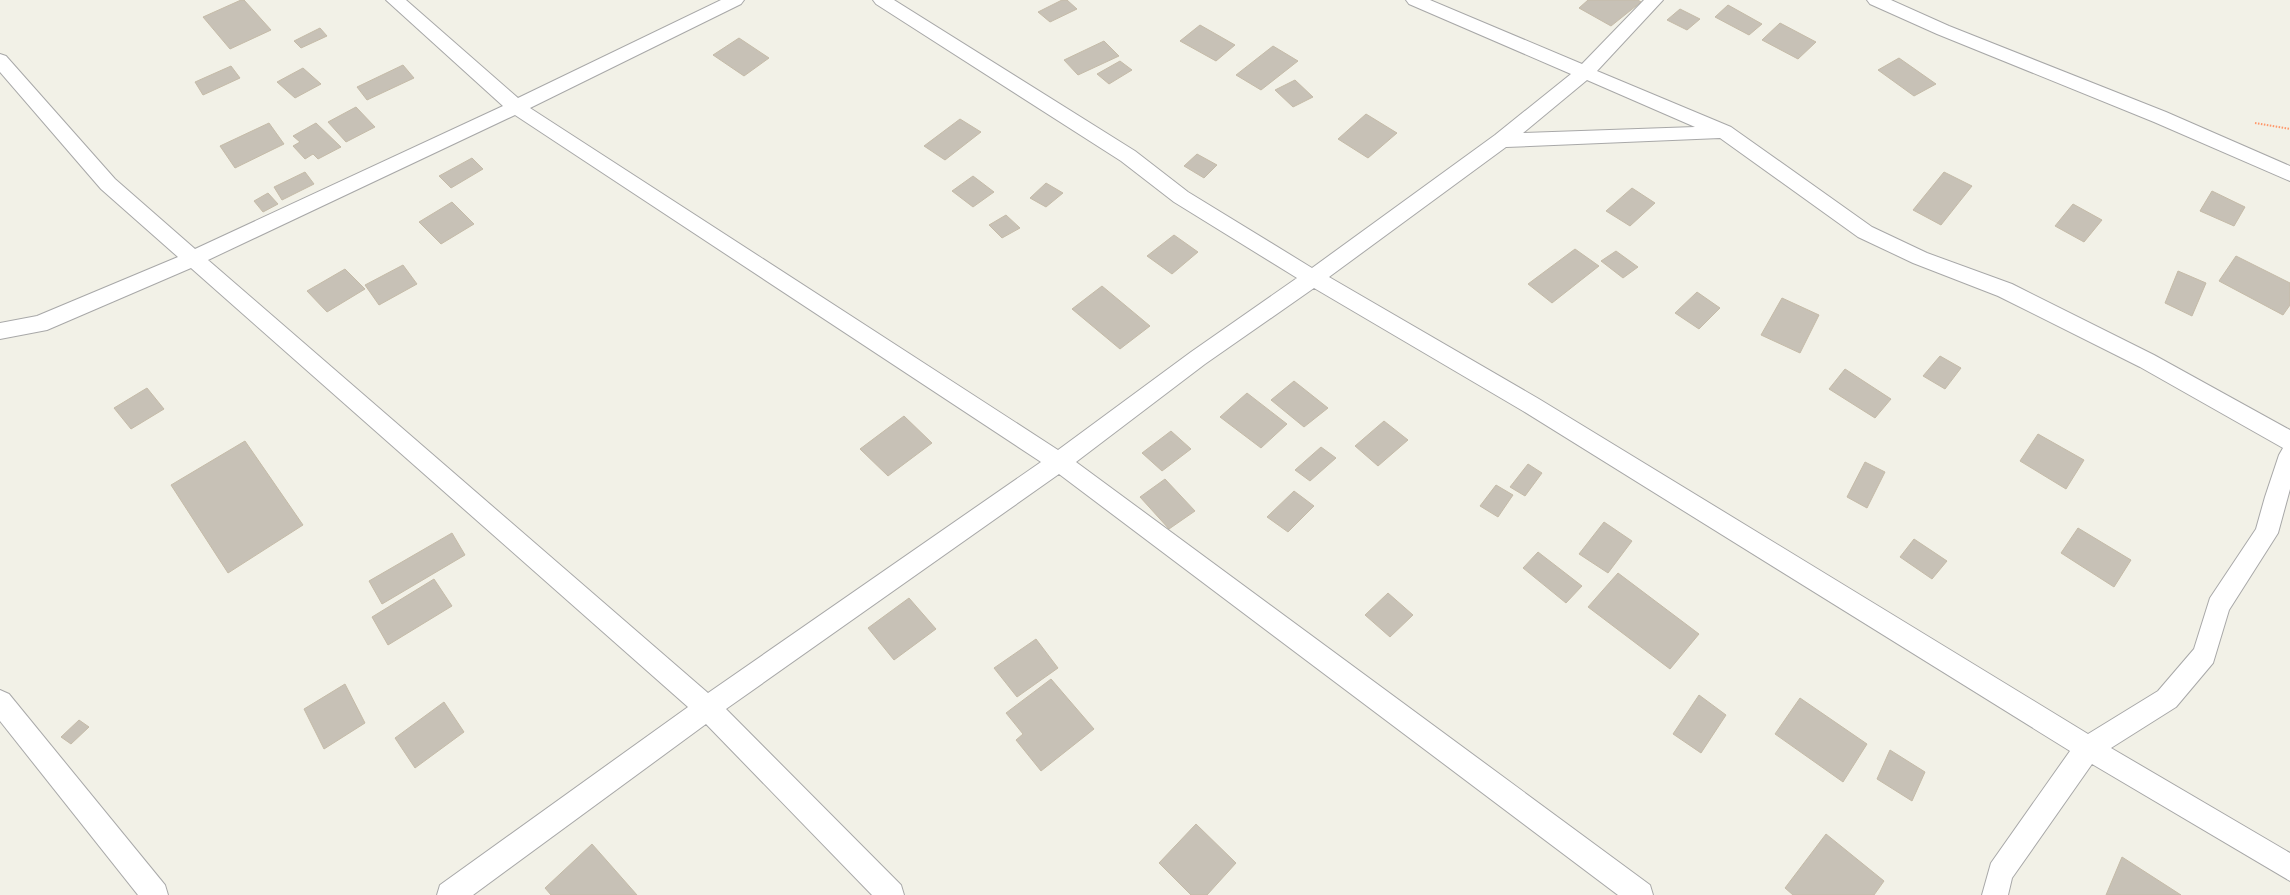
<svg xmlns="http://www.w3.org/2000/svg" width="2290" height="895" viewBox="0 0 2290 895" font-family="'Sofia Sans Condensed',sans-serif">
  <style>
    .building { fill: #c7c1b6; stroke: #c5bba8 }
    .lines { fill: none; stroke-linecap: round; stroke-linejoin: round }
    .minor-casing { stroke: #a8a8a8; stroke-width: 2 }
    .path { stroke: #ff986b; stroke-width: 2; stroke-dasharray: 1.5 1.5; stroke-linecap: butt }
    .minor { fill: #fff; fill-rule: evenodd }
  </style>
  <rect width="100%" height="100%" fill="#f2f1e7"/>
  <g class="building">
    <polygon points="241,0 244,0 271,30 230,49 203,17"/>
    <polygon points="1062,0 1067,0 1077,9 1050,22 1038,12"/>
    <polygon points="1588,0 1638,0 1641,2 1611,26 1579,8"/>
    <polygon points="1728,5 1762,24 1749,35 1715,17"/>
    <polygon points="1680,9 1700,19 1687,30 1667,20"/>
    <polygon points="1780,23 1816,42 1798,59 1762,40"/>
    <polygon points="1200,25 1235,45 1216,61 1180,41"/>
    <polygon points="320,28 327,36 301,48 294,41"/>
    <polygon points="739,38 769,58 744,76 713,55"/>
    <polygon points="1104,41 1119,56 1078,75 1064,60"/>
    <polygon points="1273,46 1298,61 1261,90 1236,75"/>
    <polygon points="1899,58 1936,84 1914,96 1878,70"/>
    <polygon points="1120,61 1132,70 1109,84 1097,74"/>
    <polygon points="403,65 414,78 367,100 357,87"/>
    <polygon points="231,66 240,78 203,95 195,82"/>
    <polygon points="303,68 321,84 295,98 277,82"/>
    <polygon points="1295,80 1313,97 1293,107 1275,90"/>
    <polygon points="356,107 375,127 346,142 328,122"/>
    <polygon points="1366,114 1397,133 1368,158 1338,139"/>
    <polygon points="960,119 981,132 945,160 924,146"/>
    <polygon points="269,123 284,144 235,168 220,146"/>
    <polygon points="316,123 341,147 318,159 313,154 305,159 293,146 300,142 293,136"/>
    <polygon points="1197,154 1217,165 1204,178 1184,166"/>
    <polygon points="472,158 483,169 451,188 439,176"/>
    <polygon points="305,172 314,184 282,200 274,187"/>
    <polygon points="1944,172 1972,186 1941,225 1913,210"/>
    <polygon points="973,176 994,192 973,207 952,191"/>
    <polygon points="1046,183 1063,193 1046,207 1030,198"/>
    <polygon points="1632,188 1655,203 1630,226 1606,211"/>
    <polygon points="2212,191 2245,207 2234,226 2200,211"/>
    <polygon points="268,193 278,204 263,212 254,201"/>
    <polygon points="452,202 474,224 441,244 419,222"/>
    <polygon points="2073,204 2102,220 2084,242 2055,226"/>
    <polygon points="1006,215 1020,228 1002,238 989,225"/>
    <polygon points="1174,235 1198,252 1172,274 1147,256"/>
    <polygon points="1575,249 1599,266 1552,303 1528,284"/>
    <polygon points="1616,251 1638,267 1623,278 1601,261"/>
    <polygon points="2236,256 2290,283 2290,305 2283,315 2219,281"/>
    <polygon points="403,265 417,284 379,305 365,285"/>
    <polygon points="345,269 365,289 327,312 307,291"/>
    <polygon points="2178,271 2206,283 2192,316 2165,303"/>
    <polygon points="1102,286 1150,326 1120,349 1072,309"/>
    <polygon points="1697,292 1720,308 1699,329 1675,313"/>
    <polygon points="1782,298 1819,315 1800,353 1761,335"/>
    <polygon points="1940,356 1961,368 1945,389 1923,376"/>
    <polygon points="1845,369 1891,399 1875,418 1829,389"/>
    <polygon points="1294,381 1328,408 1304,427 1271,400"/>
    <polygon points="147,388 164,409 131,429 114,408"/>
    <polygon points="1247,393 1287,424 1261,448 1220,417"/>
    <polygon points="904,416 932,443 888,476 860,449"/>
    <polygon points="1384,421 1408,440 1378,466 1355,446"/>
    <polygon points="1171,431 1191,449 1162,471 1142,453"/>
    <polygon points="2038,434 2084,460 2066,489 2020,461"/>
    <polygon points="245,441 303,525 228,573 171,485"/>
    <polygon points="1321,447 1336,458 1310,481 1295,470"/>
    <polygon points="1865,462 1885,472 1867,508 1847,497"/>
    <polygon points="1528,464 1542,473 1525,496 1510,487"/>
    <polygon points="1165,479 1195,511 1169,529 1140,497"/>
    <polygon points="1496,485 1513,495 1498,517 1480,506"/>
    <polygon points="1294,491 1314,506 1288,532 1267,517"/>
    <polygon points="1604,522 1632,541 1608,573 1579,554"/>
    <polygon points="2078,528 2131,560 2114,587 2061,553"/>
    <polygon points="452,533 465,555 382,604 369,581"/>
    <polygon points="1914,539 1947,561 1932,579 1900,557"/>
    <polygon points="1538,552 1582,586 1566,603 1523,568"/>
    <polygon points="1618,573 1699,634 1670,669 1588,607"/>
    <polygon points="434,579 452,606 388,645 372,617"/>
    <polygon points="1388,593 1413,615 1390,637 1365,615"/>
    <polygon points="909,598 936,629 894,660 868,628"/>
    <polygon points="1036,639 1058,668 1017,697 994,668"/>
    <polygon points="1051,679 1094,729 1041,771 1016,740 1023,734 1006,713"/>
    <polygon points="345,684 365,723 324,749 304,709"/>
    <polygon points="1699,695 1726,715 1701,753 1673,734"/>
    <polygon points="1800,698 1867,744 1843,782 1775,734"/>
    <polygon points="444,702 464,732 415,768 395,738"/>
    <polygon points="79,720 89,727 71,744 61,737"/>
    <polygon points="1890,750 1925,772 1912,801 1877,779"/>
    <polygon points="1196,824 1236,863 1207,895 1191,895 1159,863"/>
    <polygon points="1826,834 1884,881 1874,895 1793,895 1785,888"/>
    <polygon points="592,844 637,895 551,895 545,888"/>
    <polygon points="2122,857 2181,895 2106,895"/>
  </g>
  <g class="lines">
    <g class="minor-casing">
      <g id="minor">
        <path d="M 386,0 L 406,0 L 518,98 L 721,0 L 744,0 L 741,4 L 530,108 L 1058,450 L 1191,352 L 1297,278 L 1174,202 L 1121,161 L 876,4 L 873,0 L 894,0 L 1135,151 L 1188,192 L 1312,268 L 1495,135 L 1571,74 L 1409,4 L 1406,0 L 1430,0 L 1582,64 L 1644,0 L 1663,0 L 1597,71 L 1731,127 L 1872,227 L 1927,253 L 2012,284 L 2154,355 L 2290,430 L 2290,489 L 2278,533 L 2229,610 L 2213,663 L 2176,707 L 2111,748 L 2290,853 L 2290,881 L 2092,764 L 2012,878 L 2008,895 L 1982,895 L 1991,863 L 2070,751 L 1523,411 L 1314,288 L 1205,364 L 1076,462 L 1650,885 L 1653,895 L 1618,895 L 1059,474 L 726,709 L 901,885 L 904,895 L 872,895 L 706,724 L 473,895 L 437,895 L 440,885 L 688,707 L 191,268 L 47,330 L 0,339 L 0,323 L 37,316 L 178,257 L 101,189 L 0,72 L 0,54 L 6,56 L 115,179 L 195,249 L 503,106 ZM 1587,80 L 1695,127 L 1523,133 ZM 515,115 L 1041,462 L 708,693 L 208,260 ZM 1720,138 L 1858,237 L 1913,263 L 1998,296 L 2140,367 L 2283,448 L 2279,455 L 2265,497 L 2256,529 L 2210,598 L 2194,649 L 2158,691 L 2088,734 L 1539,399 L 1329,277 L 1506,147 Z"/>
        <polygon points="1867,0 1891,0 1949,26 2166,112 2290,166 2290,181 2154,122 1937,34 1870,4"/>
        <polygon points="0,690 9,694 165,885 168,895 138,895 0,721"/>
      </g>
    </g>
    <polyline class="path" points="2255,123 2290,129"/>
    <use href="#minor" class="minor"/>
  </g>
</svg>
